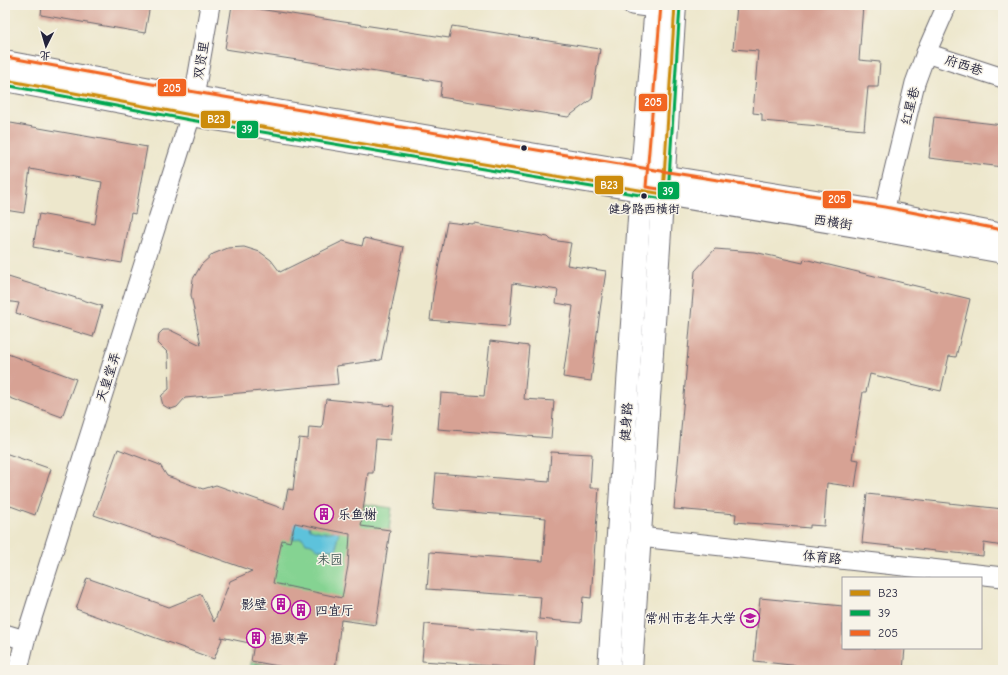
<svg xmlns="http://www.w3.org/2000/svg" width="1008" height="675" viewBox="0 0 1008 675" font-family="'Comic Neue','LXGW WenKai TC',sans-serif">
  <style>
    .green { fill: #85d392; stroke: #547a66 }
    .forest { fill: #6cb57c; stroke: #476c5c }
    .water { fill: #5dc2db; stroke: #40728b }
    .building { fill: #d7a294; fill-rule: evenodd }
    .lines { fill: none; stroke-linecap: round; stroke-linejoin: round }
    .minor-casing { stroke: #69676e; stroke-width: 21 }
    .secondary-casing { stroke: #69676e; stroke-width: 24 }
    .minor { stroke: #fff; stroke-width: 19 }
    .secondary { stroke: #fff; stroke-width: 22 }
    .bus-1-casing { stroke: #f7f3e8; stroke-width: 6 }
    .bus-2-casing { stroke: #f7f3e8; stroke-width: 6 }
    .bus-3-casing { stroke: #f7f3e8; stroke-width: 6 }
    .bus-1 { stroke: #cc8c0c; stroke-width: 3 }
    .bus-2 { stroke: #00a651; stroke-width: 3 }
    .bus-3 { stroke: #f26522; stroke-width: 3 }
    .bus-dot { fill: #22223b; stroke: #f7f3e8; stroke-width: 1.5 }
    .labels { text-anchor: middle; dominant-baseline: central; stroke-width: 3; stroke-linejoin: round; paint-order: stroke }
    .bus-label { font-size: 12px; fill: #22223b; stroke: #f7f3e8 }
    .street-label { font-size: 13px; fill: #22223b; stroke: #f7f3e8 }
    .poi-label { font-size: 13px; fill: #22223b; stroke: #f7f3e8; text-anchor: start }
    .park-label { font-size: 13px; fill: #405755; stroke: #f7f3e8 }
    .line-badge { stroke: #f7f3e8; stroke-width: 1.5 }
    .badge-label { font-size: 11px; text-anchor: middle; font-weight: bold; fill: #fff }
  </style>
  <rect width="100%" height="100%" fill="#f7f3e8"/>
  <filter id="ink" filterUnits="userSpaceOnUse"><feTurbulence type="fractalNoise" baseFrequency=".025" numOctaves="2"/><feDisplacementMap in="SourceGraphic" scale="8" xChannelSelector="R" yChannelSelector="G"/><feConvolveMatrix kernelMatrix="1 2 1 2 8 2 1 2 1" color-interpolation-filters="sRGB"/></filter>
  <filter id="wash" filterUnits="userSpaceOnUse"><feTurbulence type="fractalNoise" baseFrequency=".012" numOctaves="4" result="noise"/><feDisplacementMap in="SourceGraphic" scale="16" xChannelSelector="R" yChannelSelector="G"/><feGaussianBlur stdDeviation="0.9" result="paint"/><feColorMatrix in="noise" values="0 0 0 0 0 0 0 0 0 0 0 0 0 0 0 0 0 1.4 0 .05"/><feComposite in="paint" operator="in"/></filter>
  <g filter="url(#wash)">
    <rect width="100%" height="100%" fill="#ede7cc"/>
    <polygon class="green" points="288,489 364,504 392,508 376,625 340,620 335,670 250,670 254,645 249,643 255,615 265,596"/>
    <polygon class="forest" points="256,662 298,670 255,670"/>
    <path class="water" d="M 292,522 L 309,524 L 310,529 C 320,532 327,534 337,530 L 339,533 L 337,539 L 337,548 L 335,550 C 330,549 322,551 318,549 C 312,546 315,544 306,543 C 302,536 300,538 293,540 L 292,538 L 294,533 L 291,527 Z"/>
    <g id="blocks">
      <g class="building">
        <polygon points="42,5 150,5 145,33 41,15"/>
        <polygon points="232,5 449,38 452,26 600,49 592,99 568,117 440,97 442,82 225,49"/>
        <polygon points="737,5 863,5 859,60 880,62 878,87 868,87 864,130 762,121 762,114 753,113 758,51 733,49"/>
        <polygon points="934,117 1003,125 1003,167 929,158"/>
        <polygon points="5,122 147,147 135,214 131,213 122,263 33,247 39,214 95,224 102,182 30,169 24,213 5,210"/>
        <polygon points="447,222 473,225 475,224 548,237 551,240 571,243 567,265 606,271 600,310 591,381 563,377 573,306 556,303 558,290 513,283 509,327 430,320 433,295"/>
        <polygon points="364,238 404,247 381,360 336,366 338,384 185,398 177,407 171,409 168,408 163,405 161,398 162,395 169,389 168,353 158,343 159,334 163,330 170,330 201,345 191,295 193,279 201,265 213,254 228,248 244,247 260,252 271,260 280,272 343,241 362,246"/>
        <polygon points="715,249 754,252 803,263 804,259 970,299 956,357 949,356 941,391 870,374 866,392 863,392 852,459 859,460 855,487 827,483 824,526 810,525 810,528 735,522 736,514 674,509 695,271"/>
        <polygon points="5,276 102,306 93,337 16,313 19,303 5,301"/>
        <polygon points="490,341 529,346 524,399 554,401 551,438 438,429 441,393 484,396"/>
        <polygon points="5,353 76,379 62,417 5,396"/>
        <path d="M 326,399 L 394,406 L 390,440 L 376,439 L 373,473 L 368,473 L 361,526 L 390,530 L 376,625 L 341,620 L 335,670 L 300,670 L 251,661 L 254,644 L 221,637 L 222,639 L 214,659 L 76,609 L 87,578 L 169,607 L 201,594 L 214,622 L 230,581 L 252,571 L 94,515 L 118,449 L 160,465 L 167,476 L 203,489 L 216,485 L 284,509 L 288,489 L 293,490 L 299,438 L 308,439 L 309,427 L 322,428 ZM 295,523 L 350,534 L 348,566 L 342,598 L 273,583 L 282,540 L 290,542 Z"/>
        <polygon points="551,452 592,454 590,488 599,488 591,598 583,597 581,623 539,619 541,597 427,589 430,552 543,561 546,518 433,509 436,473 549,482"/>
        <polygon points="5,453 51,469 35,515 5,504"/>
        <polygon points="867,494 1003,509 1003,546 984,543 983,556 862,543"/>
        <polygon points="760,598 843,606 843,648 905,648 903,670 828,670 828,669 754,661"/>
        <polygon points="425,624 537,633 534,669 422,661"/>
      </g>
    </g>
  </g>
  <g filter="url(#ink)">
    <use href="#blocks" fill-opacity="0" stroke="#69676e" stroke-width="1"/>
    <g class="lines">
      <g class="minor-casing">
        <g id="minor">
          <polyline points="632,5 670,10"/>
          <polyline points="926,53 1003,78"/>
          <polyline points="884,212 915,83 926,53 947,5"/>
          <polyline points="640,537 1003,577"/>
          <polyline points="5,634 25,640"/>
          <polyline points="18,670 25,640 191,115 210,5"/>
        </g>
      </g>
      <g class="secondary-casing">
        <g id="secondary">
          <polyline points="5,62 194,97 642,173 884,212 1003,235"/>
          <polyline points="5,80 191,115 880,230 1003,252"/>
          <polyline points="609,670 642,173 656,5"/>
          <polyline points="631,670 675,5"/>
        </g>
      </g>
      <use href="#minor" class="minor"/>
      <use href="#secondary" class="secondary"/>
      <g class="bus-1-casing">
        <polyline id="bus-1" points="5,80 191,115 663,194 675,5"/>
      </g>
      <g class="bus-2-casing">
        <polyline id="bus-2" points="5,85 190,120 664,199 667,197 668,194 680,5"/>
      </g>
      <g class="bus-3-casing">
        <g id="bus-3">
          <polyline points="6,57 195,92 643,168 885,207 1003,230"/>
          <polyline points="659,189 646,187 661,5"/>
        </g>
      </g>
      <use href="#bus-1" class="bus-1"/>
      <use href="#bus-2" class="bus-2"/>
      <use href="#bus-3" class="bus-3"/>
    </g>
  </g>
  <defs>
    <g id="building-ring" transform="scale(1)"><circle r="9.5" fill="#f7f3e8" stroke="#b5179e" stroke-width="1.5"/><path d="M-4-6H4V6H1V3H-1V6H-4ZM-2.5-4.3h1.7v1.8h-1.7ZM.8-4.3h1.7v1.8H.8ZM-2.5-1h1.7V.8h-1.7ZM.8-1h1.7V.8H.8Z" fill="#b5179e"/></g>
    <g id="university-ring" transform="scale(1)"><circle r="9.5" fill="#f7f3e8" stroke="#b5179e" stroke-width="1.5"/><path d="M0-5L7-2L0 1L-7-2ZM-4 1L0 2.5L4 1V4Q0 6-4 4Z" fill="#b5179e"/></g>
  </defs>
  <g fill-rule="evenodd">
    <use href="#building-ring" x="324" y="514"/>
    <use href="#building-ring" x="281" y="604"/>
    <use href="#building-ring" x="301" y="610"/>
    <use href="#university-ring" x="750" y="618"/>
    <use href="#building-ring" x="256" y="638"/>
  </g>
  <g class="bus-dot">
    <circle cx="524" cy="148" r="3.5"/>
    <circle cx="644" cy="196" r="3.5"/>
  </g>
  <g class="labels">
    <g class="bus-label">
      <text x="644" y="209">健身路西横街</text>
    </g>
    <g class="street-label">
      <text transform="translate(201 60) rotate(-80)">双贤里</text>
      <text transform="translate(964 65) rotate(18)">府西巷</text>
      <text transform="translate(910 106) rotate(-76)">红星巷</text>
      <text transform="translate(833 222) rotate(9)">西横街</text>
      <text transform="translate(108 377) rotate(-72)">天皇堂弄</text>
      <text transform="translate(626 422) rotate(-86)">健身路</text>
      <text transform="translate(822 557) rotate(6)">体育路</text>
    </g>
    <g class="poi-label">
      <text x="338" y="514">乐鱼榭</text>
      <text x="267" y="604" text-anchor="end">影壁</text>
      <text x="315" y="610">四宜厅</text>
      <text x="736" y="618" text-anchor="end">常州市老年大学</text>
      <text x="270" y="638">挹爽亭</text>
    </g>
    <g class="park-label">
      <text x="330" y="559">未园</text>
    </g>
  </g>
  <g class="line-badge">
    <rect x="157" y="78" width="30" height="19" rx="4" fill="#f26522"/>
    <rect x="638" y="93" width="30" height="19" rx="4" fill="#f26522"/>
    <rect x="200" y="110" width="31" height="19" rx="4" fill="#cc8c0c"/>
    <rect x="236" y="120" width="23" height="19" rx="4" fill="#00a651"/>
    <rect x="594" y="175" width="30" height="20" rx="4" fill="#cc8c0c"/>
    <rect x="657" y="181" width="23" height="19" rx="4" fill="#00a651"/>
    <rect x="822" y="190" width="30" height="19" rx="4" fill="#f26522"/>
  </g>
  <g class="badge-label">
    <text x="172" y="92">205</text>
    <text x="653" y="106">205</text>
    <text x="216" y="123">B23</text>
    <text x="247" y="133">39</text>
    <text x="609" y="189">B23</text>
    <text x="668" y="195">39</text>
    <text x="837" y="203">205</text>
  </g>
  <rect width="1008" height="675" fill="none" stroke="#f7f3e8" stroke-width="20"/>
  <rect x="842" y="577" width="140" height="72" fill="#f7f3e8" stroke="#a29fa3"/>
  <rect x="850" y="590" width="20" height="6" fill="#cc8c0c" stroke="#a29fa3"/>
  <text x="878" y="597" font-size="12" fill="#22223b">B23</text>
  <rect x="850" y="610" width="20" height="6" fill="#00a651" stroke="#a29fa3"/>
  <text x="878" y="617" font-size="12" fill="#22223b">39</text>
  <rect x="850" y="630" width="20" height="6" fill="#f26522" stroke="#a29fa3"/>
  <text x="878" y="637" font-size="12" fill="#22223b">205</text>
  <g transform="translate(46 46) rotate(185)" stroke="#f7f3e8" stroke-width="3" paint-order="stroke">
  <path d="M0-3L7 15L0 10L-7 15Z" fill="#22223b"/>
  <text y="-6" font-size="11" font-weight="bold" text-anchor="middle" fill="#22223b">北</text>
  </g>
</svg>
